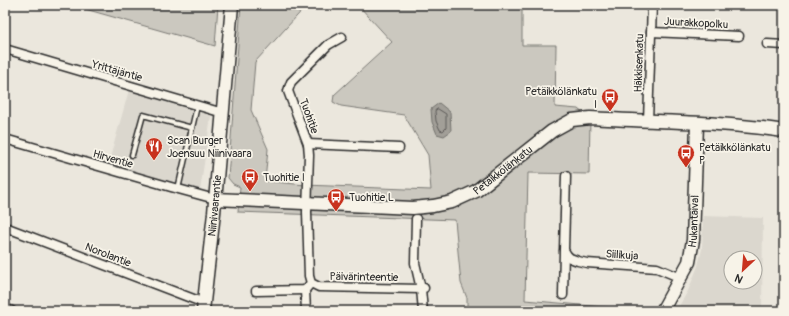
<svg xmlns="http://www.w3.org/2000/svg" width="789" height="316" viewBox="0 0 789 316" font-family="Pangolin,sans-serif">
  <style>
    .built { fill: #dbd7ce; fill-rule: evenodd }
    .green { fill: #cbc8bf; stroke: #7b7a75 }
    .water { fill: #a29f98; stroke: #72716c }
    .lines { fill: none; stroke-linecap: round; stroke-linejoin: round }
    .shore { stroke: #5b5957; stroke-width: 1 }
    .lane-casing { stroke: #2b2b2b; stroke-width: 7 }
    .street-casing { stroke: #2b2b2b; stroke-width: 11 }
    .secondary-casing { stroke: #2b2b2b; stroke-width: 15 }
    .lane { stroke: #f7f3e8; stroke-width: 4 }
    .street { stroke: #f7f3e8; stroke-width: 8 }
    .secondary { stroke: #f7f3e8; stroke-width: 12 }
    .labels { text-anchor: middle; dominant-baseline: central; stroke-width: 3.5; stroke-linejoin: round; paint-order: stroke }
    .street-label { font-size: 11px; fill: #2b2b2b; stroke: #f7f3e8 }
    .poi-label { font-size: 11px; fill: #2b2b2b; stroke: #f7f3e8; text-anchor: start }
  </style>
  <rect width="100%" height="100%" fill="#ebe7dd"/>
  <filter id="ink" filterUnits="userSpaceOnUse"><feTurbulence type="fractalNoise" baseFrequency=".025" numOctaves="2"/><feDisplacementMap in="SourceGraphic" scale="8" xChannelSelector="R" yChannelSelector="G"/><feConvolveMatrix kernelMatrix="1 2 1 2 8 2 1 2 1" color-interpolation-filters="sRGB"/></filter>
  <g filter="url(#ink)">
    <g class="built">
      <polygon points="129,90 211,116 200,191 108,165"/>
      <path d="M 703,216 L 763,218 L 762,311 L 676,311 L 688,291 L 698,266 L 702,249 ZM 731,258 L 755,258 L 755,282 L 731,282 Z"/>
    </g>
    <g class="green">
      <polygon points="71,5 218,5 215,46"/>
      <polygon points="241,5 307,5 255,62 251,110 268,149 265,181 305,185 431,190 428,155 404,115 341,106 333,102 334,95 392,42 358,5 522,5 522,45 556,45 555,107 578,109 590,119 589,174 528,173 525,300 648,311 467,311 467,298 461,283 455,220 238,212 240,187 233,184 228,178"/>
    </g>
    <polygon class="water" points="439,103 450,112 451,131 444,136 437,134 432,122 431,109"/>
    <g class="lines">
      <polygon class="shore" points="438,109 446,114 446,128 443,131 440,130 436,121 435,111"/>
      <g class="lane-casing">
        <g id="lane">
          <polyline points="132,155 143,115 192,128"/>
          <polyline points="178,189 197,106"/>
        </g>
      </g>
      <g class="street-casing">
        <g id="street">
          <polyline points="651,32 739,36"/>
          <polyline points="342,37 328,45 291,82 288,91 308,144 309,155 307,212 309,276 311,283 319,287 421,289 424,288"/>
          <polyline points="767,44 784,45"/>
          <polyline points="5,49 223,113"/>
          <polyline points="648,121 652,5"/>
          <polyline points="5,139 171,187 215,199"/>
          <polyline points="308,144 399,148"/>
          <polyline points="566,176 564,250 567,255 570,258 578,261 587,263 657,268 681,278"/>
          <polyline points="416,219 415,263 421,289 423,311"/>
          <polyline points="5,227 204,303"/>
          <polyline points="305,290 306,311"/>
          <polyline points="256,291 305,290 311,283"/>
          <polyline points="563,295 564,251"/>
          <polyline points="5,308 12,311"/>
        </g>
      </g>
      <g class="secondary-casing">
        <g id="secondary">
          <path id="s1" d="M 215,199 L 413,208 L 433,206 L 452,202 L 476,191 L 552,131 L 572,120 L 590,118 C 655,122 720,121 784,131"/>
          <path id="s2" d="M 203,311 L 214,213 L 232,5"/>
          <path id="s3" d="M 662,311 L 689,262 L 693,240 L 697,124"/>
        </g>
      </g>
      <use href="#lane" class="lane"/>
      <use href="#street" class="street"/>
      <use href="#secondary" class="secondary"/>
    </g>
  </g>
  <defs>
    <g id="bus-pin" transform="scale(0.9)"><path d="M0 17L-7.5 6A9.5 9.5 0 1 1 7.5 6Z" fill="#c8321e" stroke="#f7f3e8"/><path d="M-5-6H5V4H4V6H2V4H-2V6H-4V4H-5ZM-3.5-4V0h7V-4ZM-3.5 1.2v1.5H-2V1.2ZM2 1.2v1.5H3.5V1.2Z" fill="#fff"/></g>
    <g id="restaurant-pin" transform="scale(0.9)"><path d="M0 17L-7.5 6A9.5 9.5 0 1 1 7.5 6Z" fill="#c8321e" stroke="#f7f3e8"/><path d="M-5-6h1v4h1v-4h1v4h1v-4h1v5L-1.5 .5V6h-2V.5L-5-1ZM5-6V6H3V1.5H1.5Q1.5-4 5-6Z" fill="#fff"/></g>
  </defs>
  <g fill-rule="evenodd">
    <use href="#bus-pin" x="610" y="97"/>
    <use href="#restaurant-pin" x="154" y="146"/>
    <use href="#bus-pin" x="686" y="153"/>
    <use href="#bus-pin" x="250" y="177"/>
    <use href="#bus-pin" x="336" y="197"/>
  </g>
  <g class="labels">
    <g class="street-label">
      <text transform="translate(696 23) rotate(3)">Juurakkopolku</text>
      <text transform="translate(639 63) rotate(-88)">Häkkisenkatu</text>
      <text transform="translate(117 71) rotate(16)">Yrittäjäntie</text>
      <text transform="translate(309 116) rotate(70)">Tuohitie</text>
      <text transform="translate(113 159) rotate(16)">Hirventie</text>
      <text stroke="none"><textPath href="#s1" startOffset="298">Petäikkölänkatu</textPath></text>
      <text stroke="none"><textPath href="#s2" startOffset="106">Niinivaarantie</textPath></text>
      <text stroke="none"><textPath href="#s3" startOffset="97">Hukantaival</textPath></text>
      <text transform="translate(108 255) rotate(21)">Norolantie</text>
      <text transform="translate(622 255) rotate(4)">Siilikuja</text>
      <text transform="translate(364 277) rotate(1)">Päivärinteentie</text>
    </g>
    <g class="poi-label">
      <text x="597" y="91" text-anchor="end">Petäikkölänkatu<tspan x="597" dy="13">I</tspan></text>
      <text x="167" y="140">Scan Burger<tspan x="167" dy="13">Joensuu Niinivaara</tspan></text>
      <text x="699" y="147">Petäikkölänkatu<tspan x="699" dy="13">P</tspan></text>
      <text x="263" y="177">Tuohitie I</text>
      <text x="349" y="197">Tuohitie L</text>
    </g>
  </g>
  <rect width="789" height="316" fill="none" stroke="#f7f3e8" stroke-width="20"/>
  <rect x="10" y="10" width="769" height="296" fill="none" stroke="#2b2b2b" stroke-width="1.5" filter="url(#ink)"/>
  <g transform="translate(743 270) rotate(206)"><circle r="19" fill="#f7f3e8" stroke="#a5a39c"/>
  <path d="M0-3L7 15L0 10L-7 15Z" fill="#c8321e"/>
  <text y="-6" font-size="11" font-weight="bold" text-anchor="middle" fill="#2b2b2b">N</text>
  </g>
</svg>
